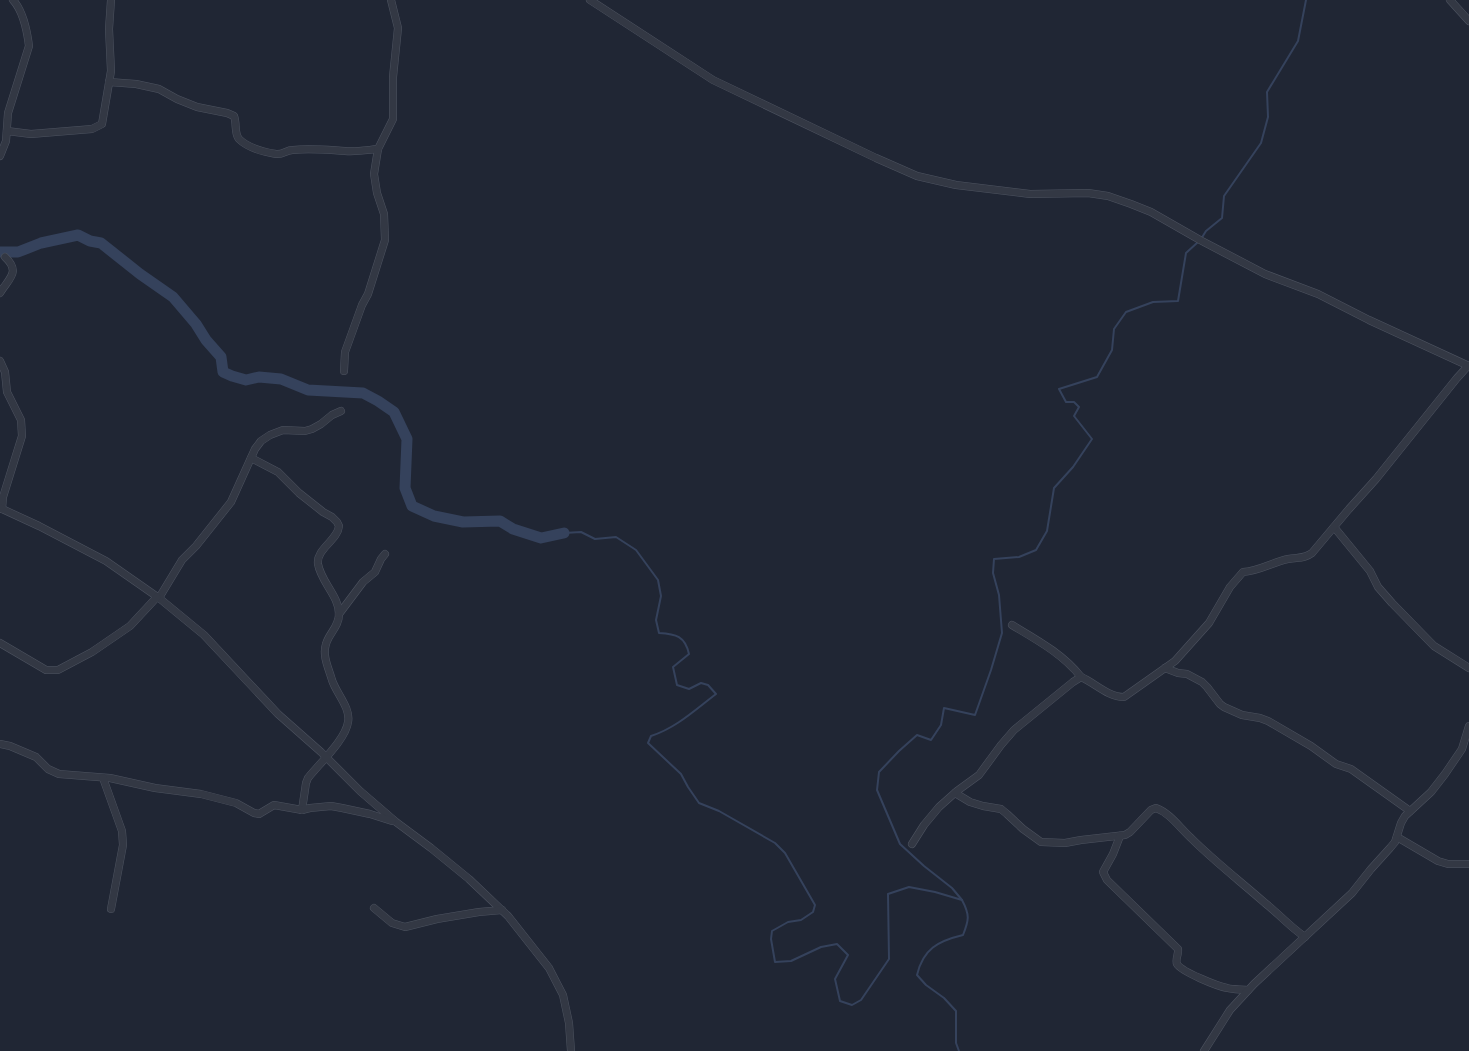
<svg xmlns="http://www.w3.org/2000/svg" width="1469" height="1051" viewBox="0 0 1469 1051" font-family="Montserrat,sans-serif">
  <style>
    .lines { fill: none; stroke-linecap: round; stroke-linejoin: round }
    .stream { stroke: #35425c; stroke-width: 2 }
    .river { stroke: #35425c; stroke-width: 11 }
    .minor-casing { stroke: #4d5360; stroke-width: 8 }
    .minor { stroke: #333844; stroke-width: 7 }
  </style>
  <rect width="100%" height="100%" fill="#202634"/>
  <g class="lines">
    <g class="stream">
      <polyline points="1201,239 1206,231 1222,218 1224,196 1261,143 1268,117 1267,92 1298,41 1306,0"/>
      <path d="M 564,533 L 581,532 L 595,539 L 616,537 L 636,550 L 658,580 L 661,596 L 656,620 L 659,633 C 676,634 685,636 689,654 L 673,667 L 677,685 L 689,689 L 701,683 L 708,685 L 716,694 C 695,710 676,728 651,736 L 648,743 L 681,774 L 688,787 L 699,803 L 719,811 L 775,843 L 785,853 L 815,905 L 813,912 L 801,920 L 788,922 L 772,931 L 771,939 L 775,962 L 791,961 L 821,947 L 837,944 L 848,955 L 835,979 L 840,1001 L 852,1005 L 861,1000 L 889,959 L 888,894 L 909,887 L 935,892 L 962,900 C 970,915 969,920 963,935 C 938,941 923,949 917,975 L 926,985 L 944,998 L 956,1011 L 956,1043 L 959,1051"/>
      <polyline points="962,900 952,888 924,866 900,844 877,790 879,772 899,751 917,735 931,740 941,725 944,708 975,715 991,670 1002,633 999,595 993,573 994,559 1019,557 1036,550 1047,531 1054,488 1073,467 1092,439 1074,416 1079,407 1074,402 1066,402 1059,389 1097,377 1112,350 1114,329 1126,312 1153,302 1178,301 1186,253 1198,242"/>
    </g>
    <polyline class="river" points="0,252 18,252 41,243 78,235 90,241 101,243 140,274 173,297 196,324 206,340 221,357 223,372 232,376 246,380 259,377 281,379 308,390 363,393 378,401 394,412 407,439 405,488 412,506 434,516 463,522 500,521 513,529 541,538 564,533"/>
    <g class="minor-casing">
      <g id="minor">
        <polyline points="590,0 713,80 876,158 917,176 956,185 1030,194 1088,193 1108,196 1131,204 1151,212 1200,240 1265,274 1318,294 1369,320 1469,366"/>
        <polyline points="1450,0 1469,21"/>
        <path d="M 109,82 L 136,84 L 159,89 L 177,99 L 197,107 L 227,113 L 234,116 C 237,124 234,133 239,139 C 248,148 264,152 276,154 C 283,155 286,150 293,150 C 310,148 328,150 345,151 C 356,152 367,150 378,149"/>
        <polyline points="7,131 31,134 92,129 102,124 111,71 109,29 111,0"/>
        <path d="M 0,156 L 6,141 L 8,113 L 29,46 C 27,30 23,11 13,0"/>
        <path d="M 0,293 C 9,278 21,272 5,257"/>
        <polyline points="0,361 5,372 7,392 21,420 22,436 3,497 2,509"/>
        <polyline points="344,371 345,352 362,305 368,294 385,240 384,214 377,193 374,174 378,149 393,119 393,77 398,28 391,0"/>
        <path d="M 251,458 L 278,472 L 299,493 L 323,512 L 332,517 L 337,522 L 339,526 C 338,540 316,549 318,564 C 321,582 339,596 339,614 C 339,627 329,633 326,644 C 322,656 329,669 332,680 C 336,693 351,708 348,722 C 346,739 319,764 308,778 L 306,783 L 302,810"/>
        <polyline points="0,508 39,526 106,561 159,598 204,635 278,714 321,752 360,791 396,822 431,848 469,879 508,916 549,968 563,995 569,1023 571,1051"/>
        <polyline points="1334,527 1370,571 1378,587 1392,603 1434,646 1469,668"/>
        <polyline points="159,598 182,560 196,546 231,502 255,449 261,441 270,435 283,430 305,431 312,429 321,424 332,415 341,411"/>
        <polyline points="339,614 363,582 375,572 381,559 385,554"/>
        <path d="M 1012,625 C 1037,640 1063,654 1081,677"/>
        <polyline points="0,643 46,670 58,670 92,652 130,626 157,597"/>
        <polyline points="1165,668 1178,673 1187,674 1202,682 1207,687 1220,704 1224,707 1242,715 1260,718 1268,721 1311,746 1336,764 1351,769 1410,811"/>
        <polyline points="0,744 10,746 36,757 48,769 59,774 110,778 155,788 201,794 236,803 254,813 259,814 274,805 302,810 310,808 331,806 342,808 370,814 392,821"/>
        <polyline points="103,778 122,831 123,845 111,909"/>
        <path d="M 955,793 L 970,802 L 983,806 L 1001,809 L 1007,814 L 1023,829 L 1041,842 L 1065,843 L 1081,840 L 1125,835 L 1130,832 L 1151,810 L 1156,808 C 1170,813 1180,828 1191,838 C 1214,861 1240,881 1265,903 C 1279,914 1290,927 1305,937"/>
        <path d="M 1120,836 L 1113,854 L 1103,872 L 1107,880 L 1178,949 C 1179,953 1175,960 1177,964 C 1182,972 1217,986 1227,988 C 1234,990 1241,989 1248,990"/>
        <polyline points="1397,837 1438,861 1448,864 1469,864"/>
        <path d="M 912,844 L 924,825 L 939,807 L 957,791 L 979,775 L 1001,745 L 1014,730 L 1073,682 L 1081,677 C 1095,683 1108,697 1124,697 L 1175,661 L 1209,623 L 1230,587 L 1243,572 C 1259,571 1273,562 1288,559 C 1298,557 1304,559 1312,553 L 1349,509 L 1376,479 L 1457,378 L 1468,366"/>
        <polyline points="374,908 392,923 405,927 437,919 479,912 502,910"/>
        <polyline points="1204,1051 1230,1010 1254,984 1352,893 1371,869 1390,848 1395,842 1401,823 1405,816 1431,792 1445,774 1462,749 1469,726"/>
      </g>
    </g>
    <use href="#minor" class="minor"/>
  </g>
</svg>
